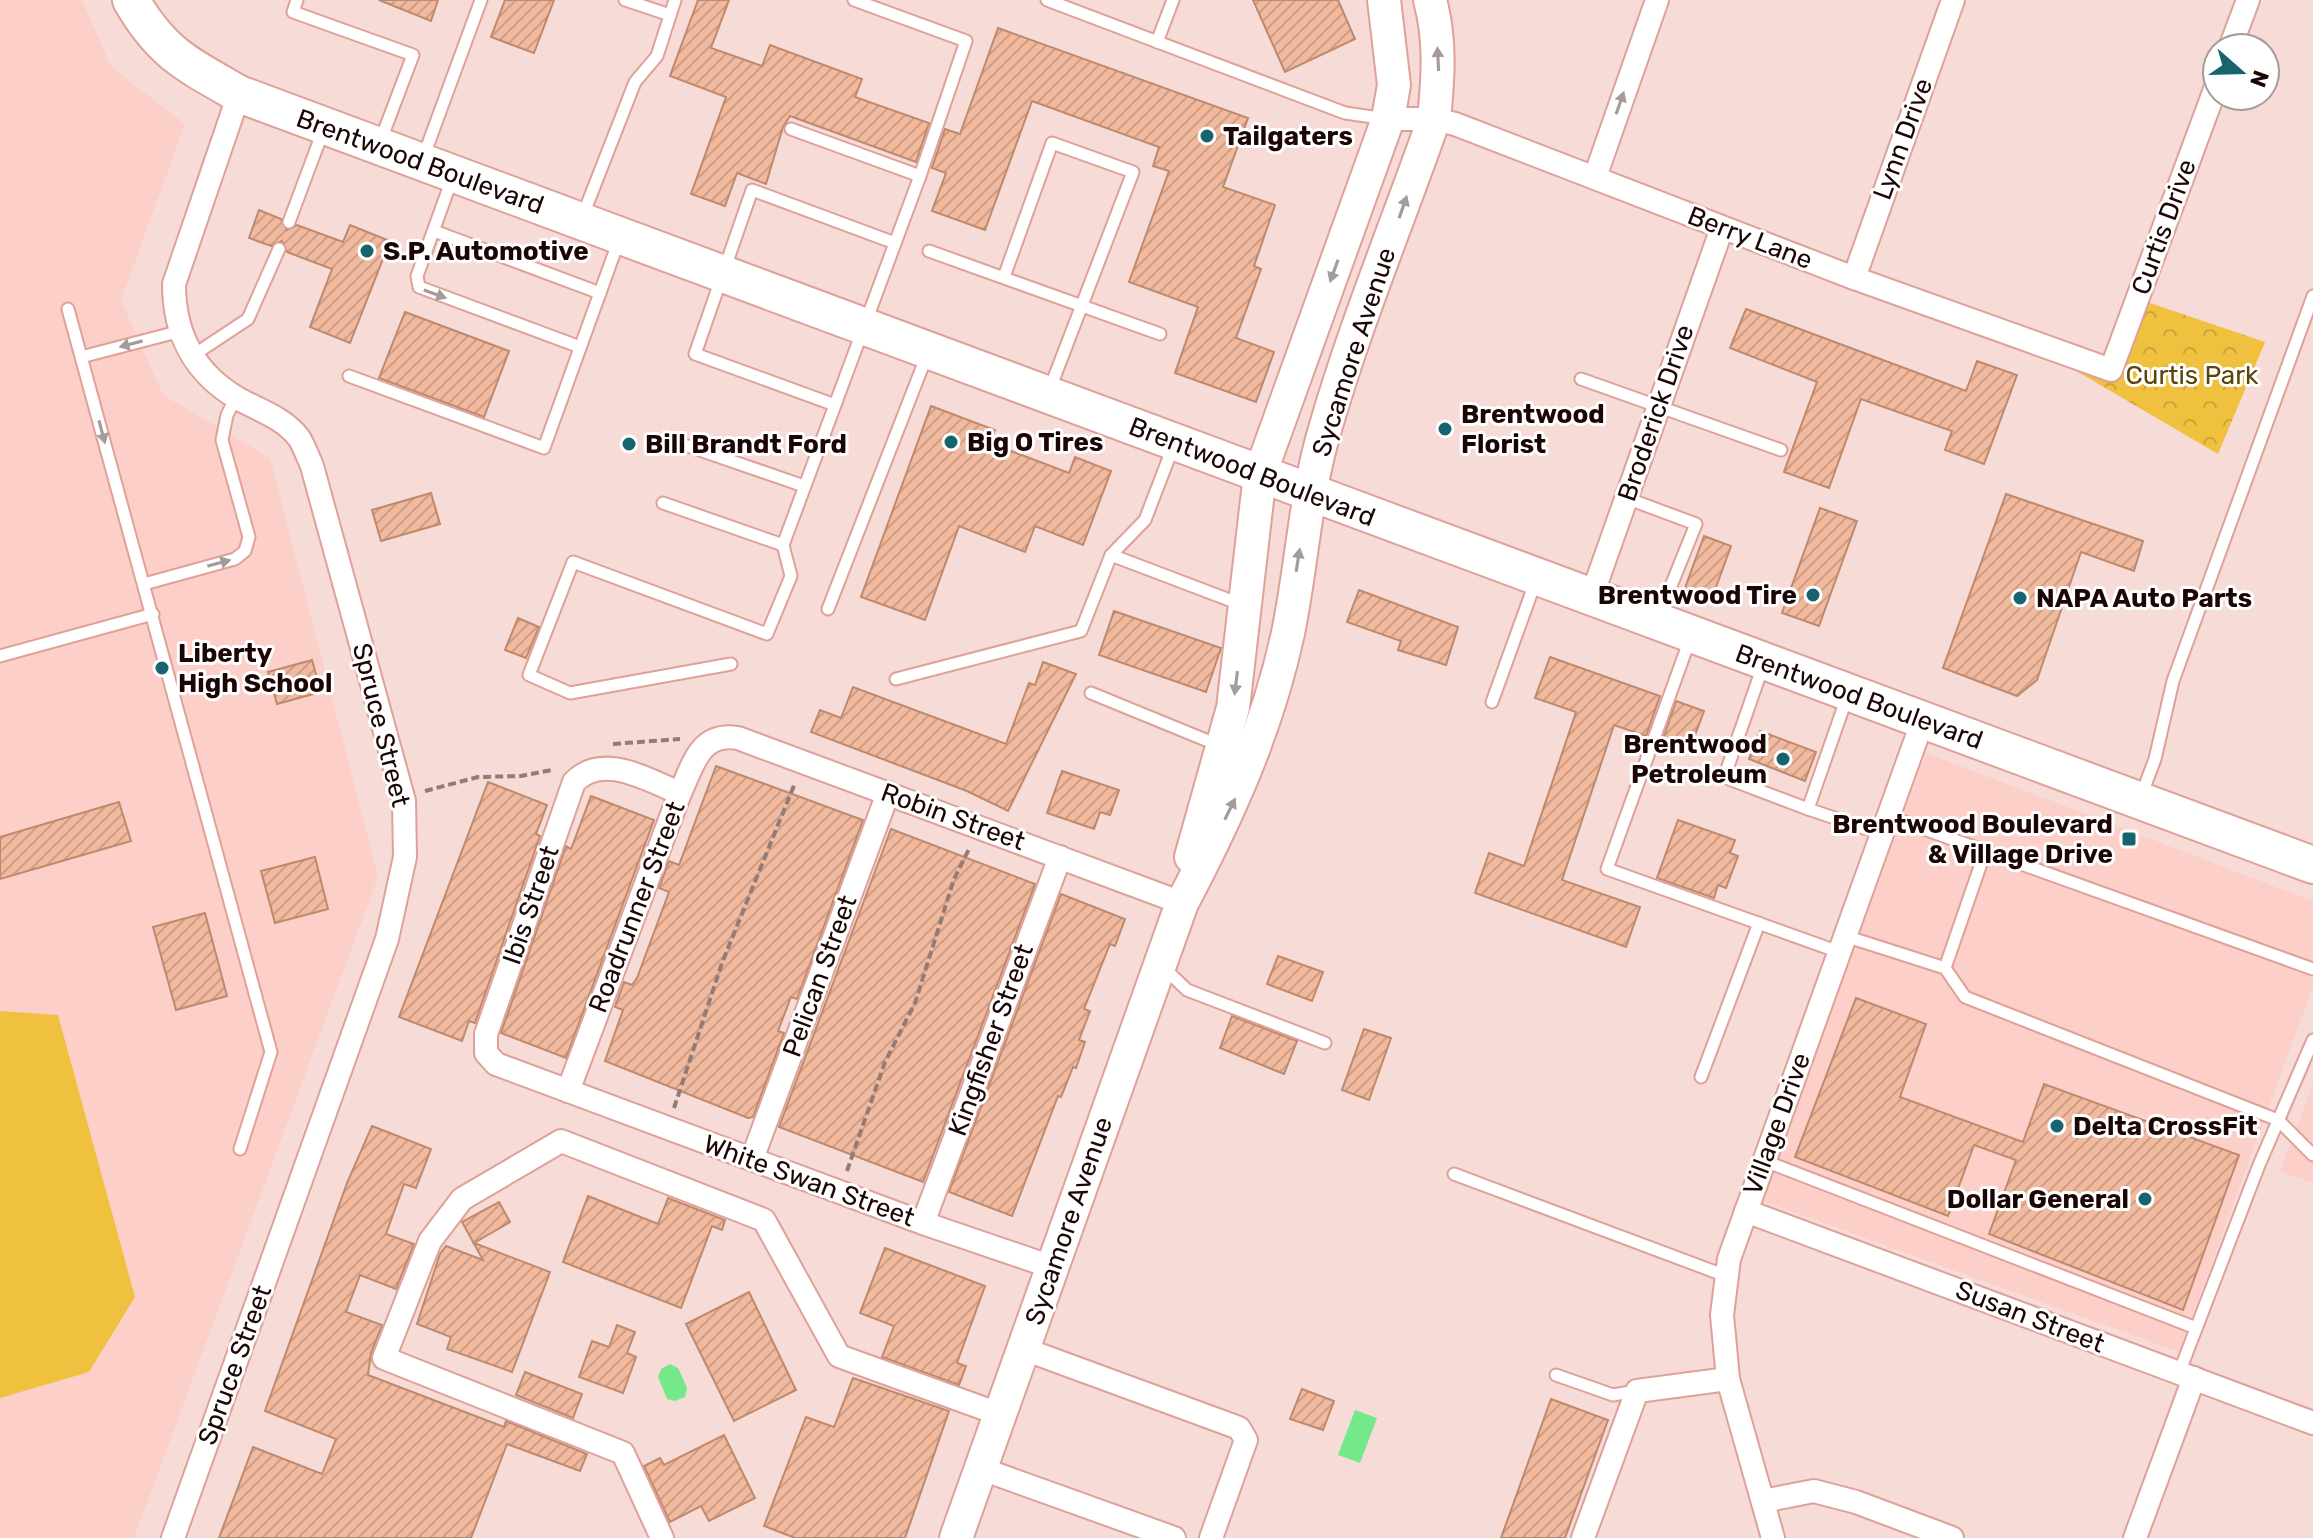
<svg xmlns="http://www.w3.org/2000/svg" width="2313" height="1538" viewBox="0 0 2313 1538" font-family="Rubik,sans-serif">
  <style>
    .built { fill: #fccfc8 }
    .park { fill: url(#park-crowns) }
    .pitch { fill: #f0c13f }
    .water { fill: #75e88a }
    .building { fill: url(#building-hatch); stroke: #be896d; stroke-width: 2 }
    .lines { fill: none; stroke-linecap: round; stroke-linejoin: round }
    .lane-casing { stroke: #dfa198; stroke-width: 15 }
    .street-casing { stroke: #dfa198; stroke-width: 26 }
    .secondary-casing { stroke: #dfa198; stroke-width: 36 }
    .primary-casing { stroke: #dfa198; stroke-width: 40 }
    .path { stroke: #937b78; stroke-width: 4; stroke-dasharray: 8 4; stroke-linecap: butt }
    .lane { stroke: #fff; stroke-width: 11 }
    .street { stroke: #fff; stroke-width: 22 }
    .secondary { stroke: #fff; stroke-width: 32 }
    .primary { stroke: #fff; stroke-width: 36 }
    .oneway { fill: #a49b9b }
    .poi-dot { fill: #17646e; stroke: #fff; stroke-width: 3 }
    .labels { text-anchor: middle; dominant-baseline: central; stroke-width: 6; stroke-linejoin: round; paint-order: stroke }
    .poi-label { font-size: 26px; font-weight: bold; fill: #1b0605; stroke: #fff; text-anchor: start }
    .street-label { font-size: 26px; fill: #1b0605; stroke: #fff }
    .park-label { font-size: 26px; fill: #5a4506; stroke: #fff }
  </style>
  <defs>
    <pattern id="park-crowns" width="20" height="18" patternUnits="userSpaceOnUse" patternTransform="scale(2)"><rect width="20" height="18" fill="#f0c13f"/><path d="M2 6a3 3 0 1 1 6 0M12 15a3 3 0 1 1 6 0" fill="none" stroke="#cda436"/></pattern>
    <pattern id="building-hatch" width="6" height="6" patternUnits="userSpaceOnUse" patternTransform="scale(2)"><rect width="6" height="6" fill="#f1b99d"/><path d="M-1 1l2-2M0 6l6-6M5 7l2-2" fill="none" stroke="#ce9e86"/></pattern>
  </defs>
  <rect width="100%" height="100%" fill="#f6dbd7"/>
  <g class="built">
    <polygon points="0,0 82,0 111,67 185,124 121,300 163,395 270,458 378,877 134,1538 0,1538"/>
    <polygon points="1926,753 2313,901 2313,986 2179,1352 1761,1200"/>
    <polygon points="2313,1084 2313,1183 2280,1171"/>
  </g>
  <polygon class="park" points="2147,302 2265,342 2218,454 2061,362 2113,375 2127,361"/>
  <polygon class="pitch" points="0,1011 58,1015 135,1297 89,1372 0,1398"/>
  <g class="water">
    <polygon points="670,1364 678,1368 687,1388 685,1397 675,1401 667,1399 658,1377 661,1369"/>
    <polygon points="1355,1410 1377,1418 1360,1463 1338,1455"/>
  </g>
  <g class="building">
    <polygon points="379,0 438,0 431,21"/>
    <polygon points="505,0 554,0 534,53 491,37"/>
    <polygon points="698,0 729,0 711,48 762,66 770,45 862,79 855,97 929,123 916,162 790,116 783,127 766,184 737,173 725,206 691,194 726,97 670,76"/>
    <polygon points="1253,0 1338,0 1355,39 1285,72"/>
    <polygon points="998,28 1248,118 1223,187 1275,205 1254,266 1261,269 1236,338 1274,352 1256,402 1175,373 1198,307 1129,282 1169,171 1153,166 1159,147 1032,101 985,230 932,211 946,173 932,168 945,129 960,134"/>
    <polygon points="259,210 281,219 287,230 297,225 343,242 350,225 390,241 350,343 310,327 332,269 287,252 282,241 271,246 249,238"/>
    <polygon points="1746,309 1966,391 1977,361 2017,375 1984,464 1945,450 1952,431 1861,399 1829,488 1784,472 1817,382 1730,348"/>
    <polygon points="405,312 509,351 484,417 379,378"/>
    <polygon points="931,406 995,430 990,443 1069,473 1075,457 1111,471 1083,545 1035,526 1025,552 959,526 925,620 861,597"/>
    <polygon points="431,493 440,524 381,541 372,510"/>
    <polygon points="2006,494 2143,541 2134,571 2081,552 2037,680 2017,696 1943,668"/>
    <polygon points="1820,508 1857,521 1819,626 1782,613"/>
    <polygon points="1704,536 1731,546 1712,598 1685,588"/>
    <polygon points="1359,590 1458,627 1446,665 1398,650 1401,641 1347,622"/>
    <polygon points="1114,611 1221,648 1206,692 1099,655"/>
    <polygon points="518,618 539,627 526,658 505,650"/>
    <polygon points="1550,657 1660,696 1646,736 1614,725 1562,880 1640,907 1626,947 1475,893 1489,853 1524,866 1576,712 1535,698"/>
    <polygon points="312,660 321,692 277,704 268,672"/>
    <polygon points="1043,662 1076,674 1008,811 967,791 811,732 820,710 841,718 853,687 1006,744 1029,683 1035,685"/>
    <polygon points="1676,701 1704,711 1689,751 1662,742"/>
    <polygon points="1760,731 1816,752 1805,781 1749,759"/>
    <polygon points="716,766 863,820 797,999 791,997 778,1031 784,1033 753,1117 748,1118 605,1061 623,1010 615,1007 624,982 632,985 637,978 669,892 659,888 669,861 679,865"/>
    <polygon points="1062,771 1119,790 1110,815 1100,812 1094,829 1047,813"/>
    <polygon points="488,782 547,805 536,834 540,836 475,1023 469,1021 462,1041 399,1017"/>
    <polygon points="591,796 654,820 566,1058 501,1033 566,846 571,849"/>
    <polygon points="119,802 131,841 0,879 0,837"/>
    <polygon points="1678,820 1735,840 1730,853 1738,856 1726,888 1718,885 1714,898 1657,878"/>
    <polygon points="891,829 1035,884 923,1182 779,1127"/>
    <polygon points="315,857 328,909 275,923 261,871"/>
    <polygon points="1061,894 1125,919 1115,946 1110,944 1084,1009 1090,1011 1079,1040 1085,1042 1076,1068 1073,1067 1061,1097 1058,1096 1012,1216 949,1192"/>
    <polygon points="205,913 227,996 176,1010 153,927"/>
    <polygon points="1278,956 1323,972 1312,1001 1267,984"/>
    <polygon points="1856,998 1926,1024 1900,1097 2023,1142 2044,1084 2239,1155 2183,1310 1989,1234 2016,1160 1974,1145 1948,1216 1795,1157"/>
    <polygon points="1232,1016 1297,1041 1284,1074 1220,1048"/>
    <polygon points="1364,1029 1391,1038 1369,1100 1342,1090"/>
    <polygon points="372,1126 431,1149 416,1188 404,1184 386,1234 414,1244 396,1289 360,1275 346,1312 382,1325 371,1353 368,1375 504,1427 506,1421 587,1454 580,1471 507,1444 471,1538 219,1538 253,1447 322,1474 336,1439 265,1411 347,1183"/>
    <polygon points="588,1196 658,1224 668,1198 725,1220 722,1230 712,1226 681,1308 563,1262"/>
    <polygon points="499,1202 510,1222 474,1243 550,1272 512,1372 447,1349 451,1337 417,1324 440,1254 446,1246 483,1260 462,1222"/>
    <polygon points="885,1248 985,1286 957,1363 966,1366 959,1385 882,1357 894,1326 860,1313"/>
    <polygon points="749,1292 796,1390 734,1421 686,1324"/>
    <polygon points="617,1325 635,1332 627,1353 636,1357 623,1393 579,1377 592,1341 609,1347"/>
    <polygon points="525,1372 582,1394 573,1418 516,1395"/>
    <polygon points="853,1378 949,1411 905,1538 795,1538 764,1526 806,1417 834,1427"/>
    <polygon points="1302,1389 1334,1401 1323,1430 1290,1419"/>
    <polygon points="1551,1399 1608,1420 1565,1538 1501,1538"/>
    <polygon points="724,1435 755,1498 709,1521 701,1506 670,1522 644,1466 660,1458 664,1465"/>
  </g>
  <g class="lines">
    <g class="lane-casing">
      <g id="lane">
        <polyline points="297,0 293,12 413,55 380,142"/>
        <polyline points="625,0 670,15"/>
        <polyline points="1047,0 1345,113 1387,119"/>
        <polyline points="1157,42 1173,0"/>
        <polyline points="791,129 920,176"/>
        <polyline points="423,158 481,0"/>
        <polyline points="452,179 417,276 419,287 580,347"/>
        <polyline points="583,215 635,82 657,56 675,0"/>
        <polyline points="289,222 323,131"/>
        <polyline points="434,231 600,293"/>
        <polyline points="929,251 1160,334"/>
        <polyline points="1004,277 1052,143 1133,172 1049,391"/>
        <polyline points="68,309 271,1052 240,1149"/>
        <polyline points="192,356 248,319 279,249"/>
        <polyline points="81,357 181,331"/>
        <polyline points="349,376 544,448 619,240"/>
        <polyline points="1581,379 1781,450"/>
        <polyline points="835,405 695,354 752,190 895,243"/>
        <polyline points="688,446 804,486"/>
        <polyline points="1626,498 1696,524 1658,618"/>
        <polyline points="663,503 783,545"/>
        <polyline points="1111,555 1145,520 1173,447"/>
        <polyline points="144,584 235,559 245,551 249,537 222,440 227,415 236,397"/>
        <polyline points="828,609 927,355"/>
        <polyline points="1690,639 1607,869 1839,952"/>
        <polyline points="0,656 153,614"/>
        <polyline points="731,664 570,693 529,675 573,562 767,634 791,576 783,545 920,176 966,41 854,0"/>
        <polyline points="1763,666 1726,772 1729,779 1808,809 1847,697"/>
        <polyline points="896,679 1081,631 1111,555 1240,604"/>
        <polyline points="1091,693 1218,745"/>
        <polyline points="1492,702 1535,583"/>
        <polyline points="2141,796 2155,759 2173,681 2313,296"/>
        <polyline points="1808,809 1882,834"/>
        <polyline points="1888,816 2313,969"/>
        <polyline points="1845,936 1945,968 1965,997 2278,1120 2313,1155"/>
        <polyline points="1163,967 1187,990 1325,1043"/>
        <polyline points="1945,968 1985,852"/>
        <polyline points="1701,1077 1759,923"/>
        <polyline points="1765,1161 2196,1328"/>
        <polyline points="1454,1174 1726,1276"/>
        <polyline points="2179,1373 2259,1165 2313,1040"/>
        <polyline points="1556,1375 1613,1395 1636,1391"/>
      </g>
    </g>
    <g class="street-casing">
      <g id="street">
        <polyline points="2230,48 2248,0"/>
        <polyline points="1388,119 1434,119 1455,124 1854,278 2111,370 2217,84"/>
        <polyline points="1595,177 1657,0"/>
        <polyline points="1854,278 1953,0"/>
        <polyline points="1591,598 1722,228"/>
        <path d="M 680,793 C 647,780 603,752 574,782 L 486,1034 L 486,1053 L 496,1064 L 923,1223 L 1052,1267"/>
        <path d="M 568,1091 L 680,793 C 694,763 700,732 738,738 L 1182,903"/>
        <polyline points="752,1159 888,793"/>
        <polyline points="1746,1211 2313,1423"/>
        <polyline points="923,1223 1060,857"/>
        <polyline points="1024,1349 1239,1428 1246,1440 1211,1538"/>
        <polyline points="982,1469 1174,1538"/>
        <polyline points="1763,1501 1814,1491 1856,1502 1952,1538"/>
        <path d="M 173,1538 L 387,939 L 405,857 L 404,801 L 312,466 C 308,457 304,446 299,438 C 283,417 258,410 237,398 C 193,372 174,332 174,284 L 239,94"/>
        <polyline points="662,1538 623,1453 384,1358 430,1241 462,1199 561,1141 764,1220 839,1356 999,1414"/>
        <polyline points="1583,1538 1637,1391 1728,1379"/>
        <polyline points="1773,1538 1728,1379 1722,1315 1729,1259 1923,720"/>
        <polyline points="2135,1538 2194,1378"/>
      </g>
    </g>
    <g class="secondary-casing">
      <g id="secondary">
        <polyline points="1191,857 1233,708 1260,474 1388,119 1394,85 1384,0"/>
        <path d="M 956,1538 L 1182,903 C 1228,816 1267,730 1288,633 C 1302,565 1305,496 1325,429 C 1355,325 1398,222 1434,119 C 1438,79 1441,40 1430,0"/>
      </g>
    </g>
    <g class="primary-casing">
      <path id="primary" d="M 131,0 C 161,53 188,65 239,94 L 2313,865"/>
    </g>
    <g class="path">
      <polyline points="613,744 680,739"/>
      <polyline points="425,791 478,777 521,776 552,770"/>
      <polyline points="674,1108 722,963 795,783"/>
      <polyline points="847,1171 885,1062 915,1003 954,879 970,847"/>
    </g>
    <use href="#lane" class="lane"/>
    <use href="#street" class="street"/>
    <use href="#secondary" class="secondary"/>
    <use href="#primary" class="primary"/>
  </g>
  <defs><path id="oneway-solid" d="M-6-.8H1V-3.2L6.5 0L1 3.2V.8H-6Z" transform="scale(2)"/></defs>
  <g class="oneway">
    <use href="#oneway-solid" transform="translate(1438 59) rotate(-93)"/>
    <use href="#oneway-solid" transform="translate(1620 103) rotate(-71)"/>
    <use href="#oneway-solid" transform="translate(1403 207) rotate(-71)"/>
    <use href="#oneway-solid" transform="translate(1334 271) rotate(110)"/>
    <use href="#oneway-solid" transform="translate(435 294) rotate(20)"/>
    <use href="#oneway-solid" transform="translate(131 344) rotate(165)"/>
    <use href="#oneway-solid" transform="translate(102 432) rotate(75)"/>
    <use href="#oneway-solid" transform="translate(1298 560) rotate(-81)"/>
    <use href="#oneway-solid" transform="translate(219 563) rotate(-15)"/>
    <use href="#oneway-solid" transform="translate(1236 683) rotate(97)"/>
    <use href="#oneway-solid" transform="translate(1230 809) rotate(-64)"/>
  </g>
  <g class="poi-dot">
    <circle cx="1207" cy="136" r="8"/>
    <circle cx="367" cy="251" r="8"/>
    <circle cx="1445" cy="429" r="8"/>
    <circle cx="951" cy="442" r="8"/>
    <circle cx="629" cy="444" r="8"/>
    <circle cx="1813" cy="595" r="8"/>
    <circle cx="2020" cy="598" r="8"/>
    <circle cx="162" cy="668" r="8"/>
    <circle cx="1783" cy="759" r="8"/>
    <rect x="2121" y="831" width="16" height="16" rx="4"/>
    <circle cx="2057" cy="1126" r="8"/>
    <circle cx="2145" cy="1199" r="8"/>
  </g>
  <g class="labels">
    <g class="poi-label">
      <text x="1223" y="136">Tailgaters</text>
      <text x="383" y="251">S.P. Automotive</text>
      <text x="1461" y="414">Brentwood<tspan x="1461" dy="30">Florist</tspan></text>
      <text x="967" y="442">Big O Tires</text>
      <text x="645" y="444">Bill Brandt Ford</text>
      <text x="1797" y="595" text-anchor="end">Brentwood Tire</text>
      <text x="2036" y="598">NAPA Auto Parts</text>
      <text x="178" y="653">Liberty<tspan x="178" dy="30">High School</tspan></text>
      <text x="1767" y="744" text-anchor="end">Brentwood<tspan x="1767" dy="30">Petroleum</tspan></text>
      <text x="2113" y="824" text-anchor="end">Brentwood Boulevard<tspan x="2113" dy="30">&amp; Village Drive</tspan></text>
      <text x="2073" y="1126">Delta CrossFit</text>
      <text x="2129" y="1199" text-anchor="end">Dollar General</text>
    </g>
    <g class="street-label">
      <text transform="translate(1903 139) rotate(-70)">Lynn Drive</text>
      <text transform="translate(420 162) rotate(20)">Brentwood Boulevard</text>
      <text transform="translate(2164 227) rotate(-70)">Curtis Drive</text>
      <text transform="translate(1750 238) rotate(21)">Berry Lane</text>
      <text transform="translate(1354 352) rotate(-72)">Sycamore Avenue</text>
      <text transform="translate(1656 413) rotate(-71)">Broderick Drive</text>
      <text transform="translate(1252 472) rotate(21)">Brentwood Boulevard</text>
      <text transform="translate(1859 697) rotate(20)">Brentwood Boulevard</text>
      <text transform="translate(381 725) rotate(76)">Spruce Street</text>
      <text transform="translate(953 817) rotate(20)">Robin Street</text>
      <text transform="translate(531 905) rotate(-71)">Ibis Street</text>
      <text transform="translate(637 907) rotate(-69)">Roadrunner Street</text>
      <text transform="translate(820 976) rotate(-70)">Pelican Street</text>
      <text transform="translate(991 1040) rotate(-70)">Kingfisher Street</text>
      <text transform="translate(1777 1124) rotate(-70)">Village Drive</text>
      <text transform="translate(809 1181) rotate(20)">White Swan Street</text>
      <text transform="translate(1069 1221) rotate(-71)">Sycamore Avenue</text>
      <text transform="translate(2030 1317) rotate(21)">Susan Street</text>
      <text transform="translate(235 1365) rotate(-70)">Spruce Street</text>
    </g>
    <g class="park-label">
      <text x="2192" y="375">Curtis Park</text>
    </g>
  </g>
  <g transform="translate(2241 72) rotate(110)"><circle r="38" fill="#ffffff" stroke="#a49b9b" stroke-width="2"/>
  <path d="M0-6L14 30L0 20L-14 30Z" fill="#17646e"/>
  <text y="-12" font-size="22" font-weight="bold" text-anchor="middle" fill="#1b0605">N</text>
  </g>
</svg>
